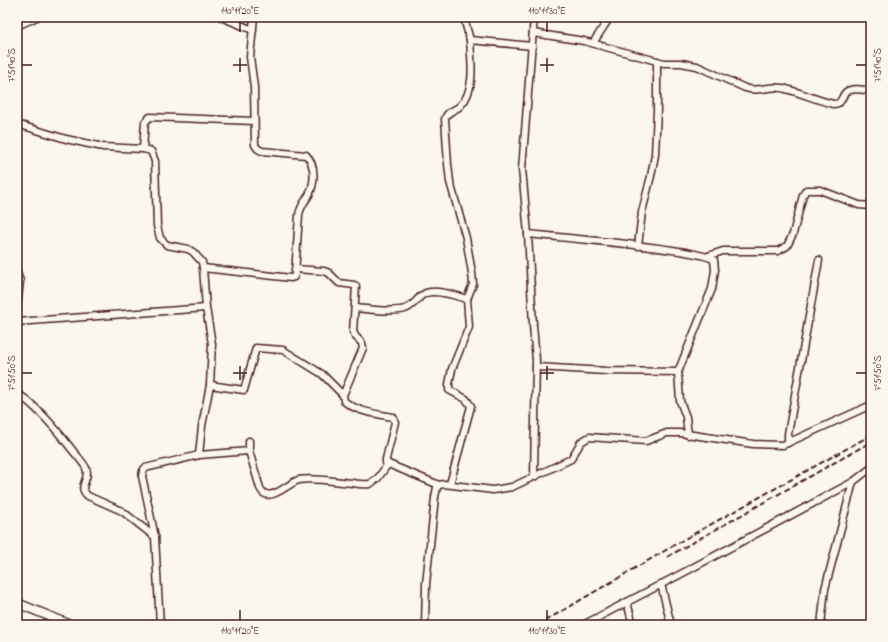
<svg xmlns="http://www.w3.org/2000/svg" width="888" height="642" viewBox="0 0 888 642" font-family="'Indie Flower',sans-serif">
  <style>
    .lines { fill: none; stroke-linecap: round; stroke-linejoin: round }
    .minor-casing { stroke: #4a1f2b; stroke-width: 9 }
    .major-casing { stroke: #4a1f2b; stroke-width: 11 }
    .minor { stroke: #fbf7ec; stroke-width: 6 }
    .major { stroke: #fbf7ec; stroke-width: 8 }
    .rail { stroke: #4a1f2b; stroke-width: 2; stroke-dasharray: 6 3; stroke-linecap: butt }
    .ticks { fill: none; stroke: #4a1f2b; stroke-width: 1.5 }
    .neatline { fill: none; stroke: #4a1f2b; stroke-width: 1.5 }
    .ticks-label { font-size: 10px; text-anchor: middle; fill: #4a1f2b }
  </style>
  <rect width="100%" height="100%" fill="#fbf7ec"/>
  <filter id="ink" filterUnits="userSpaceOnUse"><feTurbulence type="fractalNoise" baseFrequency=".025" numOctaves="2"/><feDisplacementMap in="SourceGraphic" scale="8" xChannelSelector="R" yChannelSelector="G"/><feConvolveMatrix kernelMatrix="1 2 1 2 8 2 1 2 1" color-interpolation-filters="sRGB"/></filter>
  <g filter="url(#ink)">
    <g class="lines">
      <g class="minor-casing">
        <g id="minor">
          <polyline points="221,17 253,30"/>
          <polyline points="454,17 464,18 470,40"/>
          <polyline points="534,17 522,169 528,234 533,325 536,360 534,477"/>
          <polyline points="17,26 37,17"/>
          <path d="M 533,33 L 584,41 L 664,63 L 681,63 L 697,66 L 745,88 C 759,93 768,85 782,88 C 800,92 816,100 833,104 C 843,104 840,98 846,92 C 852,87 864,90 871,91"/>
          <polyline points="593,43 610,17"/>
          <polyline points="17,124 66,139 103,147 143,149 151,151 155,161 157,226 160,238 167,245 188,249 193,252 202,262 203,268 206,308 212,344 210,385 202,426 199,455"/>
          <polyline points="143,149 145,122 150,117 254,121"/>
          <path d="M 528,234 C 554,237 702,249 714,260 L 715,270 L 712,289 L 678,372 L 680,401 L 686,417 L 688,435"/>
          <polyline points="638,246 642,212 651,176 655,155 657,110 657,61"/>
          <polyline points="708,256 723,251 778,251 787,246 793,234 803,195 806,190 820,190 859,205 871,206"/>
          <path d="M 203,268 L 291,278 L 294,277 L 295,274 L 299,215 C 300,207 305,201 309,195 C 315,183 316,165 306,155 L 262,151 L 258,149 L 255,145 L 254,87 L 250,57 L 254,17"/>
          <polyline points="295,269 324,271 329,273 339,283 354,285 356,286 353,332 356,337 362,343 363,348 343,395"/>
          <polyline points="17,273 20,281 17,308"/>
          <path d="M 355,308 C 369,309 391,313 405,309 C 414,306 417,298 424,294 C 434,288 457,296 467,299"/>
          <polyline points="17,322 206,308"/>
          <polyline points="536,367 606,371 678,372"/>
          <path d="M 210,385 L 244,390 L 256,348 L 283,350 L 322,374 L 343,395 L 344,401 C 357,412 377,414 393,417 L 395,422 L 386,459 L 386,463 L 439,485"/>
          <path d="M 17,393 C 39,408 57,430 73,451 C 77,456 83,462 86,468 C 91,480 76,486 88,496 L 122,511 L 155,537"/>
          <polyline points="249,441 249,451"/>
          <polyline points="788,443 788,434 819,260"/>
          <path d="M 450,484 L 471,406 L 466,399 L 449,390 L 449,384 L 452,369 L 469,327 L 467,299 L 473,284 L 472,273 L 466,238 L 450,182 L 448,164 L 445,119 C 447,110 456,111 461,105 C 476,89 471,60 470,40 L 532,46"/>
          <polyline points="661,584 671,625"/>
          <polyline points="627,602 633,625"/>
          <path d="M 160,625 L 155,537 L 142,476 L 143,471 L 145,468 L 199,455 L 249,451 L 260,488 C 268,506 289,482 299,480 C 312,477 338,482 352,483 C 358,484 364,485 370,484 L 378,478 L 388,464"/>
          <polyline points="425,625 426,584 435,497 437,487 439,485 444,484 493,490 512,487 571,459 581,442 589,437 646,441 667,433 680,433 753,444 783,445 871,405"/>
          <polyline points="583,625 679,575 853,482 871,468"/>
          <polyline points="821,625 825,589 853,482"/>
        </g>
      </g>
      <g class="major-casing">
        <polyline id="major" points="17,603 71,625"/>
      </g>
      <use href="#minor" class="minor"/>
      <use href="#major" class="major"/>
      <g class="rail">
        <polyline points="667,557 871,442"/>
        <polyline points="538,625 690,536 871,435"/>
      </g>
    </g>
  </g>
  <path class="ticks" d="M 240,22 L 240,32M 547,22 L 547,32M 240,58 L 240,72M 547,58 L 547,72M 22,65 L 32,65M 233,65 L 247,65M 540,65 L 554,65M 856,65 L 866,65M 240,366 L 240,380M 547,366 L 547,380M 22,373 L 32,373M 233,373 L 247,373M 540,373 L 554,373M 856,373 L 866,373M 240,610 L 240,620M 547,610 L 547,620"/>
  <rect width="888" height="642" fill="none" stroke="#fbf7ec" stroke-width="44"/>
  <rect x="22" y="22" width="844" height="598" class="neatline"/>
  <g class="ticks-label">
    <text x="240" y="14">110°11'20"E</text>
    <text x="547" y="14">110°11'30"E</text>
    <text transform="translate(11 65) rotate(-90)" y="4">7°51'40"S</text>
    <text transform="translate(877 65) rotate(-90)" y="4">7°51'40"S</text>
    <text transform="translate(11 373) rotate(-90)" y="4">7°51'50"S</text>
    <text transform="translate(877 373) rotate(-90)" y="4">7°51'50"S</text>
    <text x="240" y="634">110°11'20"E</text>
    <text x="547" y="634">110°11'30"E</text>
  </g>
</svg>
